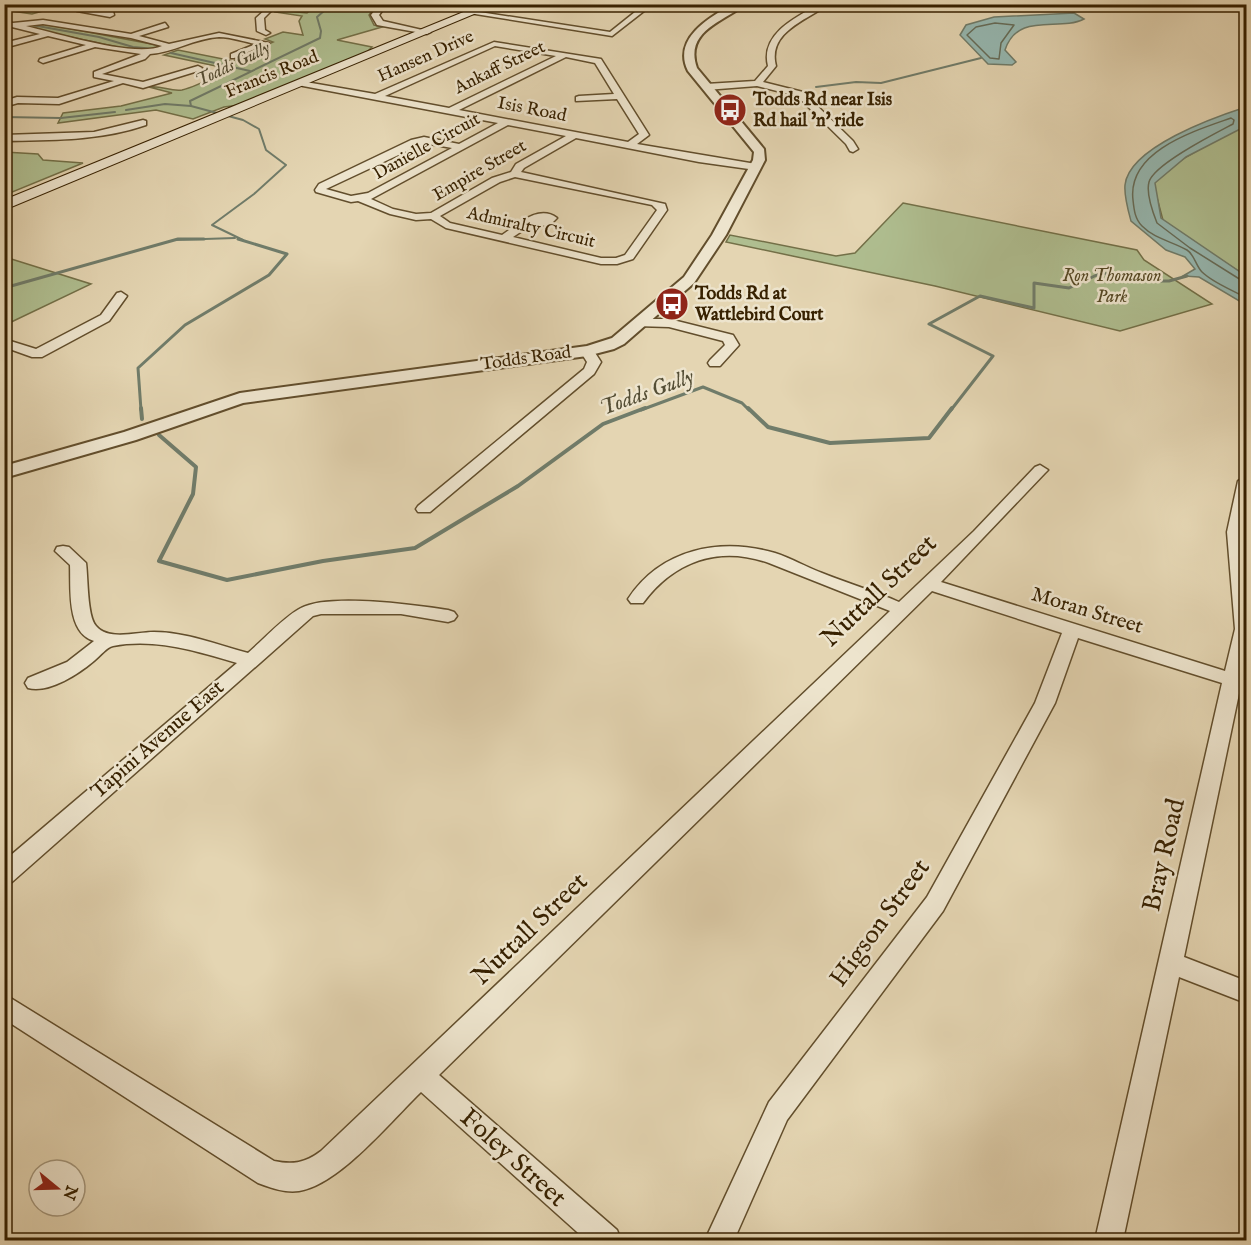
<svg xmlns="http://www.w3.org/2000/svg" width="1251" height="1245" viewBox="0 0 1251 1245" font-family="'IM FELL English',serif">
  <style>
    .green { fill: #afbe90; stroke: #737048; stroke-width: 1.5 }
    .water { fill: #96b8b1; stroke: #707c6a; stroke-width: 1.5 }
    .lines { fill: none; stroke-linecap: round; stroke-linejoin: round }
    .shore { stroke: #666c58; stroke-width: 1.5 }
    .stream-far2 { stroke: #707c6a; stroke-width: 2 }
    .stream-far1 { stroke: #707c6a; stroke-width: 3 }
    .stream { stroke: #707c6a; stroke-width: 4 }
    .minor-casing { stroke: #624e2c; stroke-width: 3 }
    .tertiary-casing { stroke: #624e2c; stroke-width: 4 }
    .secondary-casing { stroke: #372100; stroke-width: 2 }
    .minor { fill: #ede4cd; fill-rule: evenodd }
    .tertiary { fill: #ede4cd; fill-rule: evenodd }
    .secondary { fill: #ede4cd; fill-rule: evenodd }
    .labels { text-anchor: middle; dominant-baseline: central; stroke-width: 5; stroke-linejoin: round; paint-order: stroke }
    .far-street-label { font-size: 18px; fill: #372100; stroke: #ede4cd }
    .far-water-label { font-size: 18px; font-style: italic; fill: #544e35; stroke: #ede4cd }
    .far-poi-label { font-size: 18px; font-weight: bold; fill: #372100; stroke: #ede4cd; text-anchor: start }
    .far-park-label { font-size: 18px; font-style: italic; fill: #554824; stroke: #ede4cd }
    .street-label { font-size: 21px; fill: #372100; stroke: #ede4cd }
    .water-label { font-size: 22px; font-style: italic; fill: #544e35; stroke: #ede4cd }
    .near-street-label { font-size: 26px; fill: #372100; stroke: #ede4cd }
  </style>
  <rect width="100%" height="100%" fill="#e4d5b2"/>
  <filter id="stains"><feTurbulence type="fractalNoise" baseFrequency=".00333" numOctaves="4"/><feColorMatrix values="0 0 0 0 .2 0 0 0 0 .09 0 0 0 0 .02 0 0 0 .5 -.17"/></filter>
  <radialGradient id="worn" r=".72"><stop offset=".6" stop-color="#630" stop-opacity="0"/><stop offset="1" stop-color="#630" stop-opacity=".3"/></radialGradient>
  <g class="green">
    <polygon points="5,4 65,4 65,5 32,14 5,10"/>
    <path d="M 316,5 L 346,5 L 341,10 L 372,11 L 369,15 L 374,25 L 382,27 L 337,40 L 372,47 L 367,52 L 239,105 L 224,107 L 193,119 L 156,110 L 58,123 L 63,113 L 121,106 L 172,93 L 149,87 C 161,85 171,92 182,90 C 198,86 215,76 230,69 L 164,55 L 178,50 L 233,61 L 273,42 L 265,39 L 283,32 L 303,35 L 299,21 L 302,16 L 275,12 L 276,10 L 307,13 Z"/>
    <polygon points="40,23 162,46 141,52 24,27"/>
    <polygon points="1246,123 1246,276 1164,224 1152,179 1186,157"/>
    <polygon points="4,152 38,154 43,160 83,163 5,195"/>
    <polygon points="903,203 1137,250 1144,260 1212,304 1120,331 935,286 726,242 730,235 836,256 855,253"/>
    <polygon points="4,257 5,257 91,284 5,325"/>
  </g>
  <g class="water">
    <path d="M 1074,13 L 1084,19 C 1059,32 1018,11 1005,50 L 1016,62 L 1012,65 L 988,64 L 960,35 L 966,25 L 994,17 Z"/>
    <path d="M 1246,107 L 1246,126 L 1186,157 L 1155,183 L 1161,218 L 1246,276 L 1246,305 L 1199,277 L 1183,276 L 1195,269 L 1185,257 L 1166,250 L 1131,221 C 1128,210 1124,196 1125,185 C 1129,147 1215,117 1246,107 Z"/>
  </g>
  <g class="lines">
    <g class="shore">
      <polygon points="995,23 1014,25 1001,43 999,59 990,58 967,35 976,27"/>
      <path d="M 1246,280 L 1241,280 L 1190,248 L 1157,223 C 1153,213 1146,193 1149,182 C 1154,164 1216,133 1233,124 L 1234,120 L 1231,118 C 1194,131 1127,151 1133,200 C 1134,210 1135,219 1142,226 C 1155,239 1171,241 1187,250 C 1194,254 1196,266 1202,272 C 1213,283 1233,290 1246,298"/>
    </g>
    <g class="stream-far2">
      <polyline points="7,4 21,11"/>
      <polyline points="32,25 99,37 133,47 155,49"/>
      <polyline points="171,53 250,71"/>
      <polyline points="816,87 856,82 881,83 981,58"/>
      <polyline points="126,110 165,104 191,106"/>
      <polyline points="4,117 61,118 115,112"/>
      <polyline points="174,240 235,238"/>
      <polyline points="243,240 212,225 254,194 286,165 266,150 259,129 243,120 191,106 190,101 320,38 321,31 317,17 332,4"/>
    </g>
    <g class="stream-far1">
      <polyline points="4,288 178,239 204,239"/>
      <polyline points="141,410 138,368 185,325 269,275 287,254 238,239"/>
      <polyline points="641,410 703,387 742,403 749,410"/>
      <polyline points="951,410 993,356 929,324 980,296 1034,308 1034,283 1069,288 1101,273 1151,281 1169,281 1187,276"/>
    </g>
    <g class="stream">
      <polyline points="141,408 142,419"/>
      <polyline points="748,408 768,427 830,443 929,438 952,408"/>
      <polyline points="159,435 196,467 193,494 159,561 227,580 323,561 415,548 518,486 603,424 645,408"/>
    </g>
    <g class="minor-casing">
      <g id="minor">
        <polygon points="200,4 270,5 278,4 264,18 265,30 270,33 266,35 257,31 256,18 266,9"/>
        <polygon points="380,4 387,4 379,15 383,21 431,32 427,34 377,25 371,15"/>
        <polygon points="645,4 653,4 612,36 469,13 473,11 610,32"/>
        <path d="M 820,4 L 829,4 C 807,20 767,32 776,66 L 763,82 L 803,92 L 853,141 L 858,149 L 853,152 L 850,151 L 846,144 L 797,96 L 757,86 L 706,90 L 702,87 L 706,84 L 755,81 L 768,66 C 760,34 796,17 820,4 Z"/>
        <polygon points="92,8 113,11 114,15 110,17 77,11"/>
        <path d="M 43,20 L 131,34 L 165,23 L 168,27 L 139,36 L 169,44 L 219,33 L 269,43 L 234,58 L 231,58 L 231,54 L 256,44 C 245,42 231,37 219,37 C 195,38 173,53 150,54 L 145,59 L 102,74 L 143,82 L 198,66 L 202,68 L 201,70 L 143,88 L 123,83 L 59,104 L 18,103 L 4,107 L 4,101 L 17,97 L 58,98 L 114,81 L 94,77 L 94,72 L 141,54 L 95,47 L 43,63 L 39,61 L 40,59 L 86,45 L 48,36 L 4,48 L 4,43 L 40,34 L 4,25 L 4,21 L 13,23 ZM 43,24 L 131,38 L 162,46 C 135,58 56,33 26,26 Z"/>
        <path d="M 494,42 L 601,59 L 649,135 L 637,144 L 756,164 L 761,167 L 756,170 L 699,162 L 576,138 L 524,168 L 521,172 L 665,204 L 667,210 L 633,259 L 617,264 L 601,264 L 446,228 L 431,219 L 416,220 L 390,214 L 358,201 L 351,202 L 316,192 L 315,190 L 319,184 L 411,140 L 424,137 L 459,144 L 498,123 L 303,86 L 300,85 L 300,81 L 375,94 ZM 495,46 L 556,56 L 449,108 L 385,96 ZM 566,57 L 595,63 L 614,94 L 579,96 L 576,97 L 576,101 L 617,99 L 639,134 L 628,142 L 459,110 ZM 508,125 L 566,136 L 516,164 L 511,172 L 492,178 L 431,213 L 416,214 L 393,209 L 371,199 ZM 424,143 L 452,148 L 368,193 L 351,196 L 326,189 ZM 515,177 L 652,205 L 657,210 L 625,255 L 616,258 L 601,258 L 513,237 L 528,227 L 550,225 L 557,218 C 539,204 518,224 502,235 L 450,223 L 440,216 L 500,182 Z"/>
        <path d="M 143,120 L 146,121 L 146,125 C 100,141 52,140 4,141 L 4,135 L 94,132 Z"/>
        <polygon points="121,292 127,296 109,321 42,357 32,357 4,347 4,339 36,349 101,315 117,293"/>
        <polygon points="640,319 669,319 733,335 739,345 720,366 710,366 708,363 710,360 725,345 723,341 669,327 636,326 634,323 636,320"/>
        <polygon points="587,347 592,348 601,362 594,374 430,512 418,512 416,509 418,506 584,369 587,362 580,351"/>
        <path d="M 1040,465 L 1048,470 L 1045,473 L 941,582 L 1225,671 L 1235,629 L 1227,532 L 1238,481 L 1246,476 L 1246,511 L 1243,532 L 1246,559 L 1246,660 L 1184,957 L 1246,981 L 1246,1003 L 1179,977 L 1123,1240 L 1095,1240 L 1222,683 L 1078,638 L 1055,703 L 943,911 L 787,1120 L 734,1240 L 705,1240 L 769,1102 L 927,897 L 1035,703 L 1062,633 L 932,591 L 439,1075 L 617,1230 L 621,1240 L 586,1240 L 421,1092 C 391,1121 339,1185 299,1191 C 285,1193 271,1188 258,1183 L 4,1019 L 4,994 L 274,1161 C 293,1165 305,1163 321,1151 L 890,611 L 769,563 C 719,545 674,561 643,603 L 631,603 L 628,599 C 661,549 720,537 775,553 C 791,558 806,567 822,573 C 847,583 874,591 899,602 L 974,531 L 1035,467 Z"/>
        <path d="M 63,546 L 69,547 L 86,563 C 88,577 87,616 96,626 C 108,641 137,632 154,632 C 186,632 217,645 248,653 C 262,641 285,616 301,608 C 329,593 416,605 448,610 L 454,612 L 457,616 L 454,620 L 448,622 L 401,614 L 321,614 L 313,616 L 12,882 L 4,884 L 4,861 L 237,663 C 197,651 155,638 113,646 C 107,647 100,656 95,660 C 80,673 49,694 28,688 L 25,683 L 28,678 L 67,662 L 94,641 C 66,633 71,587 70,565 L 55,551 L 57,547 Z"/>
      </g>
    </g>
    <g class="tertiary-casing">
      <path id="tertiary" d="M 734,4 L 746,4 C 723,22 684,31 697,68 L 764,149 L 765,160 L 726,235 L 694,283 L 624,344 L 614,349 L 587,356 L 243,403 L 136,440 L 4,478 L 4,466 L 124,432 L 240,393 L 587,346 L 612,338 L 684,277 L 712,235 L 753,160 L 754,152 L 688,71 C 672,39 709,17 734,4 Z"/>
    </g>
    <g class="secondary-casing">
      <polygon id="secondary" points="483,4 498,4 4,210 4,200"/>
    </g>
    <use href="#minor" class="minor"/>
    <use href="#tertiary" class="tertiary"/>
    <use href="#secondary" class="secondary"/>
  </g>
  <defs>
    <g id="bus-disc" transform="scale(1.725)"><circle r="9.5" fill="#8f2418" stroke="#ede4cd"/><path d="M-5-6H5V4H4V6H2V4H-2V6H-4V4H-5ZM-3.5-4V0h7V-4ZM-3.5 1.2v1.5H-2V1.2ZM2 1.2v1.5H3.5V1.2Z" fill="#fff"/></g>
  </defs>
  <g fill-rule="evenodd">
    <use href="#bus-disc" x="730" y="110"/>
    <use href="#bus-disc" x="672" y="304"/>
  </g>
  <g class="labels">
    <g class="far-street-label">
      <text transform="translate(426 57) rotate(-24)">Hansen Drive</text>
      <text transform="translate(500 68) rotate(-26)">Ankaff Street</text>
      <text transform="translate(272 75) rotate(-22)">Francis Road</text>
      <text transform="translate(532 110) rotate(11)">Isis Road</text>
      <text transform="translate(427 147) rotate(-29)">Danielle Circuit</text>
      <text transform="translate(480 171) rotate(-30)">Empire Street</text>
      <text transform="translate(531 228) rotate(13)">Admiralty Circuit</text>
      <text transform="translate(526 359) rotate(-8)">Todds Road</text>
    </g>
    <g class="far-water-label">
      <text transform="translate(233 65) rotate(-26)">Todds Gully</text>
    </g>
    <g class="far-poi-label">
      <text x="753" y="100">Todds Rd near Isis<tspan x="753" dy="21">Rd hail 'n' ride</tspan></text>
      <text x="695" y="294">Todds Rd at<tspan x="695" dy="21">Wattlebird Court</tspan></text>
    </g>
    <g class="far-park-label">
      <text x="1112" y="276">Ron Thomason<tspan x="1112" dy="21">Park</tspan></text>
    </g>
    <g class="street-label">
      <text transform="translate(1087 611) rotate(17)">Moran Street</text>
      <text transform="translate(158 740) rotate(-41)">Tapini Avenue East</text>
    </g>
    <g class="water-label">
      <text transform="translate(647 393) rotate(-20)">Todds Gully</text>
    </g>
    <g class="near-street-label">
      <text transform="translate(879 591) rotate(-44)">Nuttall Street</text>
      <text transform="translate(1164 855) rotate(-77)">Bray Road</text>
      <text transform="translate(880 923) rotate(-54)">Higson Street</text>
      <text transform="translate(530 929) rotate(-44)">Nuttall Street</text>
      <text transform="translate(513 1158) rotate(42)">Foley Street</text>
    </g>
  </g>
  <rect width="1251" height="1245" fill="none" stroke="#e4d5b2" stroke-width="24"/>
  <rect x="6" y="6" width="1239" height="1233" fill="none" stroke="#372100" stroke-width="3"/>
  <rect x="12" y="12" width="1227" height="1221" fill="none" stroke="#372100" stroke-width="1.5"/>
  <g transform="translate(57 1188) rotate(109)"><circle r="28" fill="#ede4cd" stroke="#a4967b" stroke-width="1.5"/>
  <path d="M0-4.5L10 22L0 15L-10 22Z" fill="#8f2418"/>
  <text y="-9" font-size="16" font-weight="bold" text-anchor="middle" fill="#372100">N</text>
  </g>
  <rect width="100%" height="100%" filter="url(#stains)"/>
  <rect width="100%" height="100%" fill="url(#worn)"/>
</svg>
